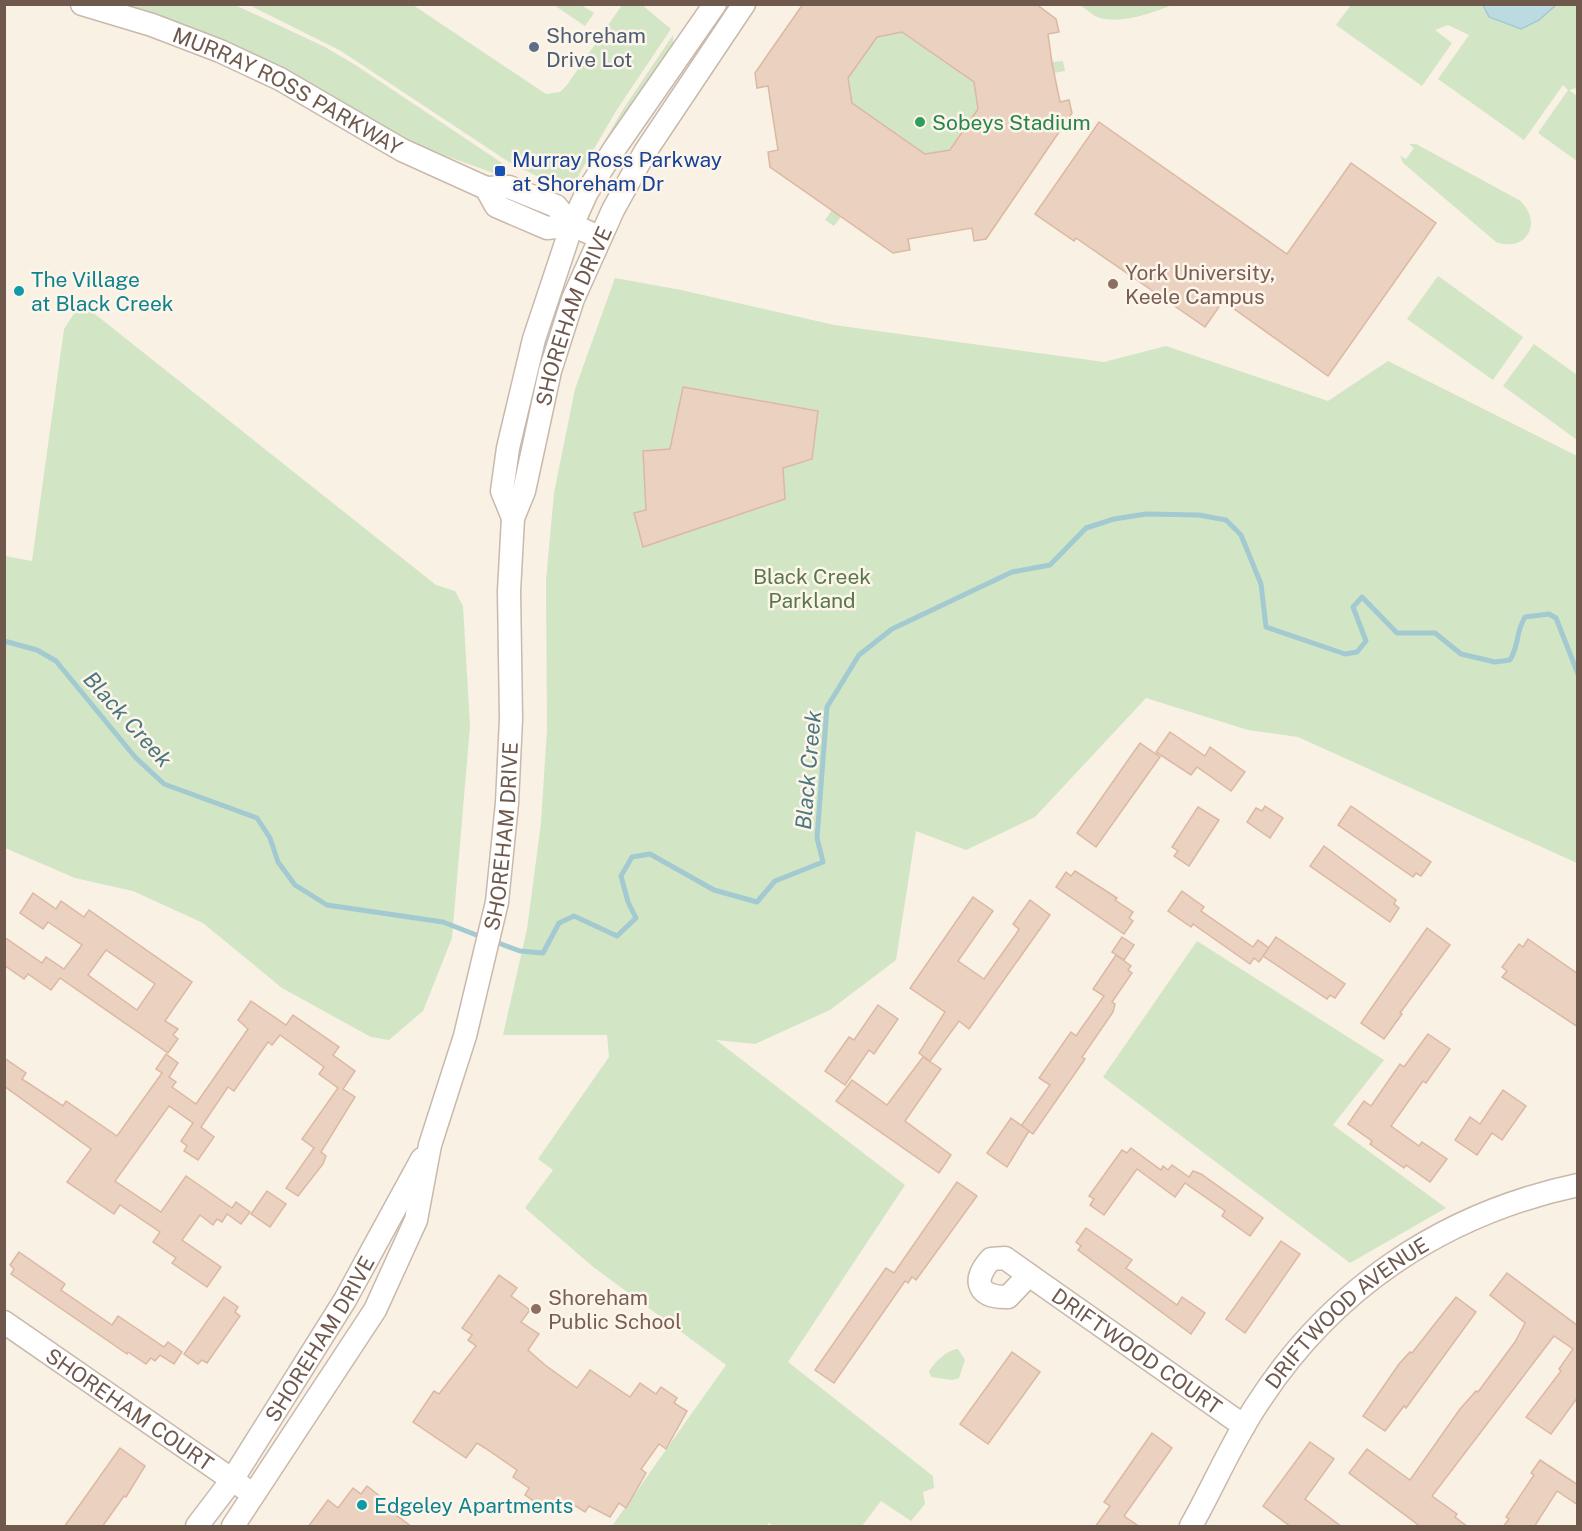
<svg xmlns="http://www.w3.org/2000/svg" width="1582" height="1531" viewBox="0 0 1582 1531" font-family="'Public Sans',sans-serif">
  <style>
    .green { fill: #d2e5c5 }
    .water { fill: #bbdbe0; stroke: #a3cad1; stroke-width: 1.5 }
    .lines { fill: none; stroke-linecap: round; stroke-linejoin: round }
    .stream { stroke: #a3cad1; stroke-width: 5 }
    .building { fill: #ebd1bf; stroke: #dcb8a2; stroke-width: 1.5; fill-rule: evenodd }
    .minor-casing { stroke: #c9b9ac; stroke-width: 25 }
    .minor { stroke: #fff; stroke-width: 22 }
    .service-dot { fill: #5c6f8a; stroke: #fdf5ea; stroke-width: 2 }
    .leisure-dot { fill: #2e9e5b; stroke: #fdf5ea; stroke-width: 2 }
    .transit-dot { fill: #1a4fb4; stroke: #fdf5ea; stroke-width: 2 }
    .education-dot { fill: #8d6e63; stroke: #fdf5ea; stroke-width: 2 }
    .culture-dot { fill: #0f9aa8; stroke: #fdf5ea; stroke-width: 2 }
    .labels { text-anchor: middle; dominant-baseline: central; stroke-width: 5; stroke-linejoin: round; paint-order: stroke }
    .service-label { font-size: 21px; fill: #4e5e75; stroke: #fdf5ea; text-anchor: start }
    .street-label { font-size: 21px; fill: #6f594d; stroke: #fdf5ea }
    .leisure-label { font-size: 21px; fill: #27864d; stroke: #fdf5ea; text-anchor: start }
    .transit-label { font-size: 21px; fill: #164399; stroke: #fdf5ea; text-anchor: start }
    .education-label { font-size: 21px; fill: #785e54; stroke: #fdf5ea; text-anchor: start }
    .culture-label { font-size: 21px; fill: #0d838f; stroke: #fdf5ea; text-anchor: start }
    .park-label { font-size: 21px; fill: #577949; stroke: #fdf5ea }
    .water-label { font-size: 22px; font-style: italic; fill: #497780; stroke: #fdf5ea }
  </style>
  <rect width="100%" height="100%" fill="#f9f1e4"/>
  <g class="green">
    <polygon points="121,5 235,5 325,47 357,66 502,163 496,174 411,143"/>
    <polygon points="249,5 413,5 546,94 560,92 567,85 622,5 642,5 671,29 616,111 573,185 566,190 512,164 341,51"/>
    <polygon points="554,5 581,5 594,13 585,26"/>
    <polygon points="803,5 1036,5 1056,19 1059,32 1048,35 1052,62 1063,61 1065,71 1054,73 1060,101 1069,100 1072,113 986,239 974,241 971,228 908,239 910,250 893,253 841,217 834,226 825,220 832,210 770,167 768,152 778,150 768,86 757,88 755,73"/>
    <path d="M 1080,5 L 1172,5 C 1152,13 1122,24 1100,18 C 1093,16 1086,9 1080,5 Z"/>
    <polygon points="1351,5 1577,5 1577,88 1569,90 1577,96 1577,161 1538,133 1568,90 1563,85 1524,140 1438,79 1469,35 1448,25 1435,30 1452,43 1422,86 1336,25"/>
    <polygon points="673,35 673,44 576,190 622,111"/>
    <path d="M 1409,144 L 1416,144 L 1519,200 C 1544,221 1527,253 1496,242 L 1403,163 L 1400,156 L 1406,159 L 1414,148 Z"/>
    <polygon points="1438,276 1523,337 1493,380 1407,319"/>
    <polygon points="615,278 681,290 834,325 1104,362 1166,346 1328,401 1388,361 1577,456 1577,863 1298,737 1248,730 1146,698 1035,817 966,850 916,831 896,960 830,1010 755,1044 716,1040 905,1185 788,1362 933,1476 934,1488 923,1492 925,1504 911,1521 881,1501 862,1526 774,1526 769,1523 766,1526 612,1526 726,1365 592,1266 525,1208 553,1170 538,1159 609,1057 607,1035 503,1035 527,929 541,823 547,729 546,581 554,493 575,389"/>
    <polygon points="81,303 436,585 455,591 463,606 470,726 452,938 423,1011 389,1040 371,1037 282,988 203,923 133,891 75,878 5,848 5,556 32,561 64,329"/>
    <polygon points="1534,344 1577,375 1577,440 1503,386"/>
    <polygon points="1197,941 1384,1060 1333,1125 1446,1208 1350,1263 1103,1077"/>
    <path d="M 958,1349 L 965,1360 L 959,1378 L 952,1380 L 931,1377 L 929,1371 C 935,1362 947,1350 958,1349 Z"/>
  </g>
  <polygon class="water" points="1483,5 1556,5 1539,20 1521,29 1489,17"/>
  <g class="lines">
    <g class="stream">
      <polyline points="4,641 37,650 56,661 135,757 164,784 257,818 270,838 278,862 295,885 327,905 443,922 484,938"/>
      <path d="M 493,941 L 520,951 L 543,953 L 559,923 L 574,916 L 617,936 L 636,918 L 628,902 L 621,876 L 632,857 L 650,854 L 714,890 L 757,902 L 775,881 L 823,862 L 817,838 L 827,707 L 859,655 L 892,629 L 1012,572 L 1050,565 L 1086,528 L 1114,519 L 1146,514 L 1199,515 L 1226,520 L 1241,535 L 1261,584 L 1266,627 L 1345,654 L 1357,652 L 1366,641 L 1353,607 L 1362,597 L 1397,633 L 1435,633 L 1461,654 L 1495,662 L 1510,660 C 1520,643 1515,634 1525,617 L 1549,614 L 1556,618 L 1578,674"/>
    </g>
  </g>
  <g class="building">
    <path d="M 803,4 L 1036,4 L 1056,19 L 1059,32 L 1048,34 L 1052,63 L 1060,102 L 1069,100 L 1072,113 L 986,239 L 974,241 L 972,228 L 908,239 L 910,250 L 893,253 L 770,167 L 768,152 L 778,150 L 768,86 L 757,88 L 755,73 ZM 902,32 L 974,82 L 978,109 L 950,150 L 925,154 L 852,103 L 848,78 L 877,37 Z"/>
    <polygon points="1099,122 1287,254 1351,163 1436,223 1328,376 1223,301 1205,327 1076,238 1074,241 1035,214"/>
    <polygon points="683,387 818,411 812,459 783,468 785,499 643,547 634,513 646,510 643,451 670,449"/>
    <polygon points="1170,732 1205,756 1210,747 1245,772 1231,791 1197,767 1191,775 1156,752"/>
    <polygon points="1140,743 1160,757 1096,847 1077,833"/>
    <polygon points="1265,806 1283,818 1270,838 1247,822 1256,808 1262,811"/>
    <polygon points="1351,806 1431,862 1421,876 1416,873 1413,877 1338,825"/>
    <polygon points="1198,807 1219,820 1189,866 1174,856 1178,851 1172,847"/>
    <polygon points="1324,846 1396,900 1394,904 1399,908 1390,922 1310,866"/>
    <polygon points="1075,871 1117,898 1115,900 1133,912 1129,918 1133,921 1124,934 1056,887 1066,872 1071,876"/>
    <polygon points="1182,891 1204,907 1201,911 1253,947 1258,940 1269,948 1259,962 1254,958 1250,964 1193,924 1191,927 1168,911"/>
    <path d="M 33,893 L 56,909 L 61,901 L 84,917 L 89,910 L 192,982 L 165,1021 L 178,1029 L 173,1035 L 178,1039 L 168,1053 L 60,978 L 51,990 L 28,974 L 24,979 L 4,965 L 4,937 L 42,963 L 46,957 L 64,969 L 82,945 L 48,922 L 43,929 L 20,913 ZM 106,950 L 155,984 L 137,1010 L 88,975 Z"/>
    <polygon points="973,897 993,911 958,961 984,979 1016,934 1019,929 1013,924 1030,900 1050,915 969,1029 959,1021 930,1061 919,1053 945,1012 910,988"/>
    <polygon points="1427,928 1450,945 1400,1013 1402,1014 1384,1039 1361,1023"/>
    <polygon points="1122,937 1134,945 1124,960 1112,952"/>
    <polygon points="1276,937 1345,984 1335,998 1330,995 1327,999 1263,956"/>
    <polygon points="1528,939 1578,974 1578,1027 1502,977 1507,971 1502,967 1519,944 1523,947"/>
    <polygon points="1116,955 1131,966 1128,970 1132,973 1112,1002 1115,1004 1113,1012 1082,1057 1085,1059 1033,1134 1021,1126 1050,1085 1039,1078 1071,1032 1076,1036 1104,996 1093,989"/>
    <polygon points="251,1001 286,1025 293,1015 339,1047 333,1055 355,1071 343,1089 355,1097 321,1152 326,1156 323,1164 298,1196 286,1188 314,1148 302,1139 338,1088 319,1074 324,1067 280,1035 272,1045 268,1042 234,1091 228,1087 201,1127 214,1137 198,1160 184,1151 187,1146 181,1141 193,1123 169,1106 115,1181 161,1212 186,1176 232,1208 236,1202 250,1212 241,1224 227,1214 222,1222 217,1219 213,1225 200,1215 182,1240 221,1267 207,1287 172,1263 176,1258 153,1242 160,1232 120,1205 114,1214 67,1182 91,1149 4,1086 4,1058 26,1073 22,1079 63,1106 66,1101 117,1136 162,1073 156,1069 166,1054 178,1063 169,1077 176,1082 172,1087 196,1104 248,1029 238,1020"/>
    <polygon points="878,1005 898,1019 874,1054 869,1050 845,1085 825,1071 849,1037 854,1040"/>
    <polygon points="1428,1034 1450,1049 1426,1083 1423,1081 1391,1126 1419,1146 1422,1142 1447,1159 1430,1182 1406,1165 1404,1168 1370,1144 1372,1141 1348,1124 1364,1101 1371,1106 1400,1064 1404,1067"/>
    <polygon points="923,1057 941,1069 905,1121 951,1155 939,1173 836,1101 852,1080 887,1105"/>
    <polygon points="1503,1090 1526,1106 1502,1140 1492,1133 1477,1155 1455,1140 1470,1117 1480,1124"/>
    <polygon points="1011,1118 1029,1131 1007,1167 987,1153"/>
    <polygon points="1131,1148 1161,1170 1163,1166 1168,1170 1172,1165 1189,1177 1193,1171 1201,1174 1263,1218 1250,1236 1222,1216 1225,1211 1185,1183 1175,1197 1137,1169 1104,1215 1090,1205 1094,1199 1089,1196 1122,1150 1127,1153"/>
    <polygon points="957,1182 977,1196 916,1280 912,1277 908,1283 905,1281 834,1383 815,1370 886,1268 894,1273"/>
    <polygon points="267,1191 286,1204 270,1227 251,1214"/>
    <polygon points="1086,1228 1132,1260 1126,1268 1177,1305 1182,1297 1205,1313 1191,1334 1078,1250 1081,1246 1076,1242"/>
    <polygon points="1281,1241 1300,1254 1245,1333 1226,1319"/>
    <polygon points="19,1252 65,1284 61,1290 112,1325 118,1316 164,1347 168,1342 182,1352 174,1364 160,1355 155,1361 151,1358 146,1364 128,1352 127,1354 11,1274 14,1269 10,1265"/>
    <polygon points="1507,1273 1578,1326 1578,1397 1551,1434 1526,1417 1561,1371 1559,1369 1573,1349 1554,1336 1432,1496 1457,1514 1455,1517 1468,1527 1421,1527 1349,1473 1367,1449 1410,1480 1460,1409 1476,1391 1478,1392 1515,1342 1525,1323 1490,1295"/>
    <polygon points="499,1275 517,1288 511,1296 530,1310 521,1322 539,1334 528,1350 545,1365 577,1388 590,1370 630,1397 640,1383 656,1394 661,1387 677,1398 674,1403 687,1411 666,1449 659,1444 641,1469 646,1473 626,1508 619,1503 610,1517 589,1506 585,1512 568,1501 560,1513 544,1502 541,1506 525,1495 529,1488 513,1477 517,1470 485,1448 477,1443 466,1458 413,1422 434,1391 439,1394 476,1346 468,1340 472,1335 462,1328"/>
    <polygon points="224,1297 238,1307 235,1312 240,1316 207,1363 202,1360 198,1364 184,1354"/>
    <polygon points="1456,1297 1476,1312 1406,1408 1404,1406 1385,1431 1363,1416 1399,1364 1410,1352 1412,1353"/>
    <polygon points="1012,1352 1040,1372 988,1444 960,1424"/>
    <polygon points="1152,1433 1172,1448 1124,1516 1140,1527 1095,1527 1110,1506 1104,1502"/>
    <polygon points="1310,1442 1334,1459 1305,1499 1342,1527 1291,1527 1263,1506"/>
    <polygon points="120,1448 145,1466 126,1497 124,1496 102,1527 64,1527"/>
    <polygon points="1540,1460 1578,1485 1578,1505 1557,1491 1534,1527 1503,1527 1509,1519 1506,1517 1534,1475 1531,1473"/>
    <polygon points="367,1486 382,1498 379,1502 412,1527 308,1527 328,1500 338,1508 353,1488 361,1494"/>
  </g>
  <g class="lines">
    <g class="minor-casing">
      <g id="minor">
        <path id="s1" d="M 82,4 L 152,25 L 220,51 L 280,79 L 402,150 L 486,188 L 509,187 L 556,206 L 572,225 L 599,237"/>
        <polyline points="486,188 496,206 547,228 572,225"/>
        <polyline points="513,518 502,491 508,448 534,339 572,225 587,192 615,148 715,4"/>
        <path d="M 1005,1258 L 1029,1275 L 1008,1297 C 978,1298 971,1281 991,1259 Z"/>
        <path id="s2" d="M 1029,1275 L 1244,1426"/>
        <path id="s3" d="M 4,1322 L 244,1488"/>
        <path id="s4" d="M 197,1526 L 232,1480 L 345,1300 L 422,1159"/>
        <path id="s5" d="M 233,1526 L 375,1310 L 416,1220 L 430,1145 L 465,1036 L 497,902 L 507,803 L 511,719 L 509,591 L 513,518 L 524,491 L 550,371 L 573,299 L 613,210 L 645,152 L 744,4"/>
        <path id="s6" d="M 1191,1526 C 1213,1487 1231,1444 1256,1406 C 1331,1289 1442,1214 1578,1185"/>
      </g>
    </g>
    <use href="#minor" class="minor"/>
  </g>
  <circle class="service-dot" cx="534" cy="47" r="6"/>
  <circle class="leisure-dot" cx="920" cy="122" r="6"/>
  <rect class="transit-dot" x="494" y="165" width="12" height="12" rx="3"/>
  <g class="education-dot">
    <circle cx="1113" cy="284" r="6"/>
    <circle cx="536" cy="1309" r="6"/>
  </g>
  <g class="culture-dot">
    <circle cx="19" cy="291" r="6"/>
    <circle cx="362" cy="1505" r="6"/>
  </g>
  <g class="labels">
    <g class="service-label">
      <text x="546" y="35">Shoreham<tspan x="546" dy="24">Drive Lot</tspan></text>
    </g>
    <g class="street-label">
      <text stroke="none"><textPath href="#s1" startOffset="224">MURRAY ROSS PARKWAY</textPath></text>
      <text stroke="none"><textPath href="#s5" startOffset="1282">SHOREHAM DRIVE</textPath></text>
      <text stroke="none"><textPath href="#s5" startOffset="752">SHOREHAM DRIVE</textPath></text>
      <text stroke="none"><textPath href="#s6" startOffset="268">DRIFTWOOD AVENUE</textPath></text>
      <text stroke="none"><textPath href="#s4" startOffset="224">SHOREHAM DRIVE</textPath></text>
      <text stroke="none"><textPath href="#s2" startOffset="132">DRIFTWOOD COURT</textPath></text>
      <text stroke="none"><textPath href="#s3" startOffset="153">SHOREHAM COURT</textPath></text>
    </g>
    <g class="leisure-label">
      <text x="932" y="122">Sobeys Stadium</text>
    </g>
    <g class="transit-label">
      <text x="512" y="159">Murray Ross Parkway<tspan x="512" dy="24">at Shoreham Dr</tspan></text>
    </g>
    <g class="education-label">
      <text x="1125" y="272">York University,<tspan x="1125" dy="24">Keele Campus</tspan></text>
      <text x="548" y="1297">Shoreham<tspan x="548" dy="24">Public School</tspan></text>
    </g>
    <g class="culture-label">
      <text x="31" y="279">The Village<tspan x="31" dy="24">at Black Creek</tspan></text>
      <text x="374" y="1505">Edgeley Apartments</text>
    </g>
    <g class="park-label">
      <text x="812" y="576">Black Creek<tspan x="812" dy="24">Parkland</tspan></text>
    </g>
    <g class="water-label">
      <text transform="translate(128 719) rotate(48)">Black Creek</text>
      <text transform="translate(808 770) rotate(-85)">Black Creek</text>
    </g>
  </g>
  <rect width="1582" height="1531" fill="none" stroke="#6f594d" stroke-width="12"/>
</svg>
